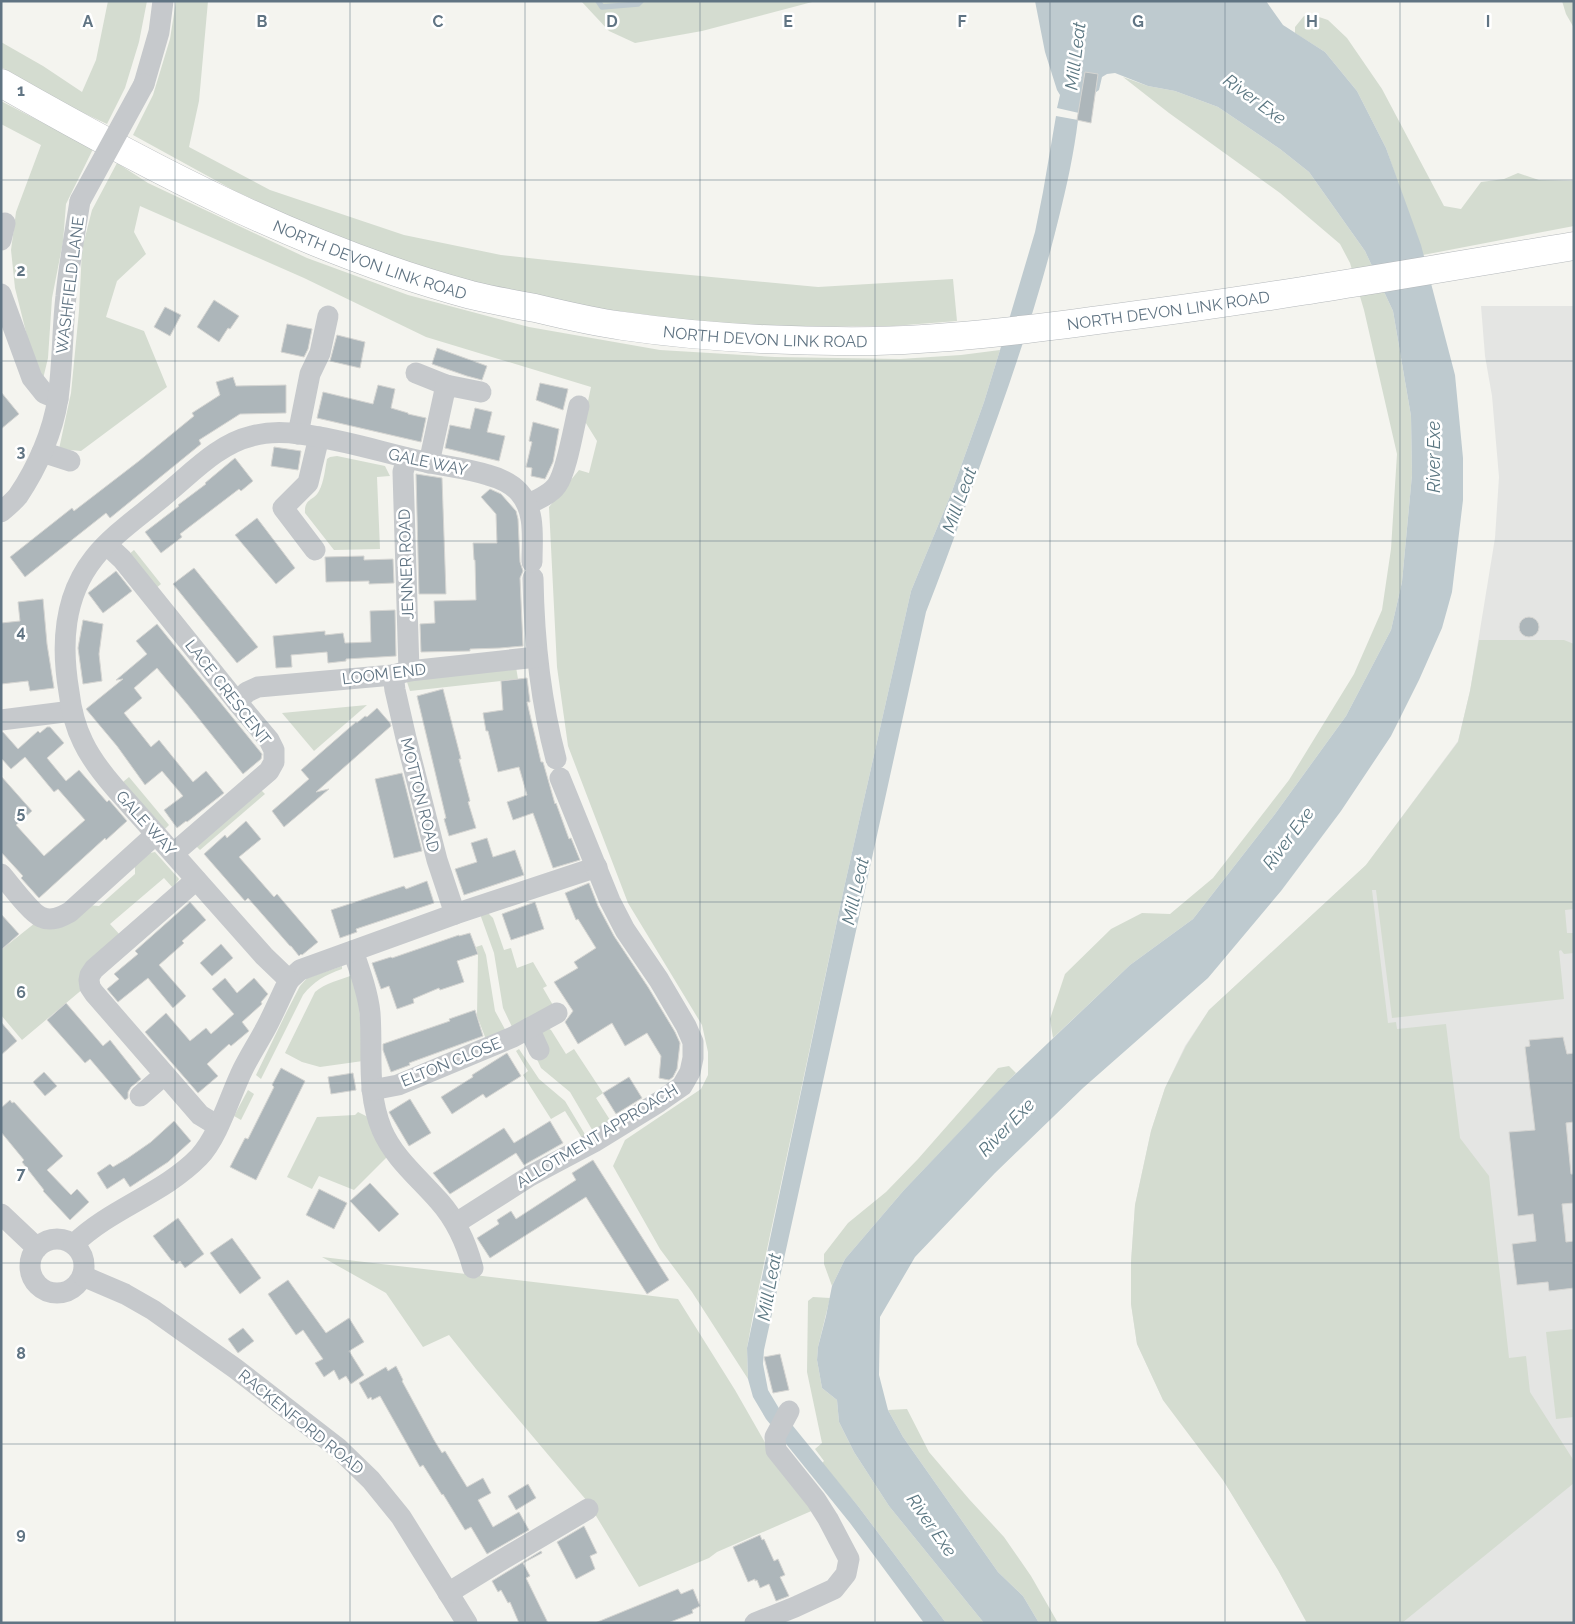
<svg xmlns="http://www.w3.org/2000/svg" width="1575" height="1624" viewBox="0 0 1575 1624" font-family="Raleway,sans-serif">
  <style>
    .built { fill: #e4e5e3 }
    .green { fill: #d4dcd0 }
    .water { fill: #becacf }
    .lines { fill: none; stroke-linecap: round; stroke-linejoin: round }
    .stream { stroke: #becacf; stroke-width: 5.5 }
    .building { fill: #adb6ba; stroke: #d5d5d2 }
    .highway-casing { stroke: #b5b9bc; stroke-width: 29 }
    .minor { stroke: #c6c9cc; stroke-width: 21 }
    .highway { stroke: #fff; stroke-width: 28 }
    .minor-bridge { stroke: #c6c9cc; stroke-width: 21 }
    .grid { fill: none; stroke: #607483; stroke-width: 1; stroke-opacity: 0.55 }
    .labels { text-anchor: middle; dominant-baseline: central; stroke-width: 5; stroke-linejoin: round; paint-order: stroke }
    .street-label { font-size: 16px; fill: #607483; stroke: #fff }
    .water-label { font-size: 18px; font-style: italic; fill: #5b7782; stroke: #fff }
    .grid-label { font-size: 16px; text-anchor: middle; font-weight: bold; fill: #607483; stroke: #fff; stroke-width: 5; stroke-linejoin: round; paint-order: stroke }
  </style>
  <rect width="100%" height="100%" fill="#f4f4ef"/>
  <polygon class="built" points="1481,306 1574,306 1574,1623 1307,1623 1278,1570 1223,1480 1163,1400 1137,1344 1131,1304 1131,1262 1135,1205 1151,1131 1165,1088 1185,1046 1209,1010 1366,865 1458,741 1470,691 1495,538 1499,477 1492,396 1485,356"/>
  <g class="green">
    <polygon points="108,1 147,1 139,42 125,88 107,124 75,109 1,67 1,42 43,66 82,92 96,60"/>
    <polygon points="176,1 208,1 199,101 189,147 270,190 404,235 501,255 648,271 818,287 953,279 957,321 893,326 776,327 686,320 574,305 471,281 393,257 305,223 235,191 133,135 153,95 170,39"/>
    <polygon points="581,1 816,1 702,31 635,43 609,31"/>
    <polygon points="1562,1 1574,1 1574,28 1566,14"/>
    <polygon points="1310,14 1328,20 1347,38 1382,89 1444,206 1461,209 1481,182 1504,179 1518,173 1539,180 1574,181 1574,226 1423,255 1386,148 1357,91 1325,52 1295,33 1295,27 1304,16"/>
    <polygon points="1123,77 1148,86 1175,91 1218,107 1280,149 1309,172 1365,251 1393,311 1411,416 1412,475 1402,582 1391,630 1346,716 1275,814 1193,919 1130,965 1053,1038 1050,1019 1065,974 1111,929 1142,913 1170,914 1213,878 1289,780 1354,674 1382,610 1391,549 1397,454 1364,310 1350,263 1340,244 1280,193 1169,113"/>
    <polygon points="1,101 93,149 66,204 63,242 52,298 48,358 43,379 27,336 15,288 11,250 16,212 41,145 1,124"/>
    <polygon points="117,163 148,183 307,258 408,295 529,327 660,350 775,357 900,359 961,355 1000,350 984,402 951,494 911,591 844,888 753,1315 747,1348 748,1379 692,1292 660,1249 613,1166 625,1140 701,1089 708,1075 708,1052 702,1025 628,903 568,746 557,667 549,507 579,470 589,473 597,441 584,420 591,387 426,337 304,278 140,206 134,232 146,254 117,281 106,317 144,331 167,387 81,451 59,449 71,393 79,311 82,249 92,210"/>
    <path d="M 337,456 L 385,466 L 390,476 L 377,477 L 380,549 L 334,550 L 305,513 C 304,498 314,501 319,491 C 324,482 325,469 327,459 L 330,457 Z"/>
    <polygon points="134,550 161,584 155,589 128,555"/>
    <polygon points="1479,640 1564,640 1574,644 1574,909 1565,910 1567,933 1574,933 1574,953 1564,954 1561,950 1559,951 1564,999 1392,1018 1376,890 1372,890 1388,1023 1396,1022 1397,1029 1446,1024 1460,1138 1489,1176 1509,1358 1526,1356 1530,1392 1574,1461 1574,1483 1402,1623 1307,1623 1278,1570 1223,1480 1163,1400 1137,1344 1131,1304 1131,1262 1135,1205 1151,1131 1165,1088 1186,1046 1209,1010 1366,865 1458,742 1470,691"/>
    <polygon points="516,667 518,679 410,691 407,682 412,678"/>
    <polygon points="367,705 314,751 282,713"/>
    <polygon points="129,777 169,825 164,830 123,782"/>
    <polygon points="260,789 265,794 200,850 195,845"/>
    <polygon points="155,852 179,879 173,888 164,878 110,924 121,936 84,988 22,1040 1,1015 1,950 35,923 88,905 99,906 135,874 135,864 150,853"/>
    <polygon points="487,912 493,918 504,950 511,948 517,968 533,962 547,986 543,988 554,1007 514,1031 503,1008 494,953 480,914"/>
    <polygon points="482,945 486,955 495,1011 507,1033 487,1042 477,1016 478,954 476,947"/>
    <path d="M 342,966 L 342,969 C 325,975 314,981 303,995 L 261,1079 L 256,1075 L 287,1011 L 300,986 L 307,978 Z"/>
    <path d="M 353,975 L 358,989 L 363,1061 L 320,1067 L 302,1062 L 285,1053 L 315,992 C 325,983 340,980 353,975 Z"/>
    <polygon points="546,1027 551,1030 566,1054 574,1049 603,1093 596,1098 610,1120 594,1133 570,1092 541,1068 535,1055 543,1032"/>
    <polygon points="519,1049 539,1079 565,1101 586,1136 582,1138 565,1111 551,1119 523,1075 528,1071 516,1051"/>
    <polygon points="1009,1066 1016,1073 904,1190 845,1259 832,1286 824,1264 824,1254 848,1223 886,1192 918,1159 998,1068"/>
    <polygon points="248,1090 254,1094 241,1120 234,1116"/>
    <polygon points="358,1112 370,1118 388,1156 354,1190 319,1176 312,1189 287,1177 317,1117 355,1115"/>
    <polygon points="322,1257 678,1299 735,1390 779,1467 816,1509 717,1552 709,1558 639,1587 587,1501 476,1369 449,1335 423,1347 386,1293"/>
    <polygon points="813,1297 830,1298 818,1347 817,1360 822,1388 837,1400 839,1422 854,1452 889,1506 984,1623 946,1623 858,1506 822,1463 824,1461 815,1449 822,1443 807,1372 808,1301"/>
    <polygon points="1574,1329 1574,1417 1556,1419 1546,1332"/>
    <polygon points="907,1409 929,1452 969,1499 1004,1537 1031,1576 1058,1623 1039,1623 1023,1596 998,1572 903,1437 888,1410"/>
  </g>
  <g class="water">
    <polygon points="1035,1 1266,1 1283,25 1325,52 1357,91 1386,148 1421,245 1455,375 1463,458 1463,500 1452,592 1442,628 1419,680 1391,736 1341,811 1281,891 1208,978 1083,1088 995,1173 915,1257 880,1317 879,1375 888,1410 903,1437 998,1572 1023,1596 1039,1623 984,1623 889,1506 854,1452 839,1422 837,1400 822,1388 817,1360 818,1347 826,1316 832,1286 845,1259 904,1190 1006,1083 1130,965 1193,919 1275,814 1346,716 1391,630 1402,582 1412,475 1411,416 1393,311 1365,251 1309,172 1280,149 1218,107 1175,91 1148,86 1115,73 1107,74 1102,77 1099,90 1092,95 1079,113 1057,108 1060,95 1057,90 1045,52"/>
    <path d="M 1056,116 L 1078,120 C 1074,153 1067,185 1059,217 C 1043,283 1022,348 999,413 C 975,479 952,546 926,612 L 764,1350 L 763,1364 L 768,1390 L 780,1410 L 858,1506 L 946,1623 L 924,1623 L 850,1523 L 766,1419 L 753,1397 L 748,1379 L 747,1348 L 844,888 L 911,591 L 951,494 L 984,402 L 1000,350 L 1035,232 L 1043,192 Z"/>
  </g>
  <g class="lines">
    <polyline class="stream" points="598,1 602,7 638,4 641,1"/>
  </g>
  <g class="building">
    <polygon points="1085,72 1098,74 1091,123 1077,120"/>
    <polygon points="214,300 239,316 230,329 228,328 219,342 197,327"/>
    <polygon points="165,307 181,315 170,336 154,327"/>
    <polygon points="287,324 312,329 308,349 304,357 281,352"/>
    <polygon points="337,335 365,342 360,368 330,361"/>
    <polygon points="437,348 487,366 482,380 467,376 432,364"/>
    <polygon points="233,377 236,386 286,385 286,413 240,414 199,440 201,444 110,518 106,513 25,577 10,557 72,508 74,511 139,461 194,416 192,413 220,395 216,382"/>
    <polygon points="540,383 568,389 563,410 536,400"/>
    <polygon points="378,385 395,389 391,408 408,413 408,414 426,418 421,442 317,418 323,392 373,404"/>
    <polygon points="1,392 19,414 1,429"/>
    <polygon points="475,408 492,412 487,432 505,436 499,461 445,448 450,425 470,429"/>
    <polygon points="533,422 559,429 553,462 545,479 531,476 532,468 526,467 532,442 529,441"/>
    <polygon points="274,447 301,451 298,470 271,466"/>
    <polygon points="235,458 253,481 241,491 239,489 180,534 182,537 161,553 145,532 179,506 178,505 206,484 205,483"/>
    <polygon points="416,474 442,478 446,594 419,594"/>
    <polygon points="490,489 501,494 516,511 518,519 520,562 523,571 520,578 523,646 500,648 470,649 470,651 421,652 420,624 435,623 434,601 476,600 475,560 474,560 473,543 497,543 496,514 481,497"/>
    <polygon points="257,518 295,568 276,584 235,535"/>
    <polygon points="364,556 364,560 393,559 394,583 369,584 369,581 326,582 325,557"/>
    <polygon points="194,568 258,647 237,663 173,584"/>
    <polygon points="116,571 132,591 103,613 88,593"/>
    <polygon points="43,599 47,644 54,688 30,691 28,681 1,684 1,623 20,621 18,602"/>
    <polygon points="395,610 396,656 346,659 346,661 328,663 327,652 291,655 292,667 276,668 273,636 325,631 325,635 343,633 345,643 371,642 370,611"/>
    <circle cx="1529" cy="627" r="10"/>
    <polygon points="83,620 103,624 99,654 102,681 83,684 78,648"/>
    <polygon points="157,624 262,754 261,759 243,774 187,704 157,668 134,688 142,698 124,713 151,747 159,740 193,782 206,771 224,793 187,822 186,821 177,828 164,810 183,796 162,771 145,785 117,746 86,709 123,679 116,680 147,654 136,641"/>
    <polygon points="527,678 530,702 527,702 541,762 543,762 555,804 556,803 569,839 571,838 580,860 553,868 533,813 513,820 507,802 527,795 519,767 498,772 488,731 486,731 483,713 503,710 501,681"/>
    <polygon points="443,689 461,759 459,759 470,801 468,802 476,828 449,836 444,819 446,818 417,696"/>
    <polygon points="377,708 390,723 391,726 316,792 329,789 284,827 272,811 309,779 301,770 356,722 357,723 365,716 367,717"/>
    <polygon points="47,727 50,727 64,743 47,758 66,781 79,770 107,802 109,800 127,821 106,840 105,838 39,898 21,878 23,876 1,852 1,776 32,811 16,825 44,856 85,820 58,789 54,792 25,757 11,769 1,758 1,732 3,732 18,749 38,731 40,733"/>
    <polygon points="402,773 422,851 394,858 375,779"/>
    <polygon points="246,821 261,839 239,857 274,897 277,894 318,942 302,955 301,954 299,956 291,946 290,946 248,898 245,901 204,854 225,835 227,838"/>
    <polygon points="487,838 493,857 515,850 524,875 464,895 455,869 477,862 471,843"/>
    <polygon points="427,881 434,903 356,929 357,932 340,938 331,910 404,886 406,889"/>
    <polygon points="589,883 598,906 614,936 648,987 675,1032 680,1043 677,1069 673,1077 669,1080 659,1078 661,1056 647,1033 625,1046 612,1023 578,1044 565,1022 573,1011 554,982 578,968 574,962 596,948 578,919 576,920 565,893"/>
    <polygon points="190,902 206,920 182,941 184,943 159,965 186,996 173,1008 148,978 118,1002 107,989 119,979 114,974 138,954 135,951"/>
    <polygon points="535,902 544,929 511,940 502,914"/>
    <polygon points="1,914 19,934 1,950"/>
    <polygon points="470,933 478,954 457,961 464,982 440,990 439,988 413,999 414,1003 397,1009 389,986 381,989 372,963 391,957 392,958 459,935 459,936"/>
    <polygon points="221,944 233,958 212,976 200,963"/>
    <polygon points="225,978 237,993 254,978 268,994 261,1002 262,1004 242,1022 249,1031 231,1046 229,1044 207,1064 218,1076 198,1093 145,1032 166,1013 190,1041 206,1028 211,1034 234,1014 212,989"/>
    <polygon points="66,1003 103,1046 110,1040 141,1079 131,1087 128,1092 128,1098 125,1100 90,1059 85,1063 47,1020"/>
    <polygon points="475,1010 483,1036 409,1063 410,1065 391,1072 383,1050 383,1044 450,1021 449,1019"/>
    <polygon points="1,1022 17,1041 1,1055"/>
    <polygon points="1563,1037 1567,1054 1574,1053 1574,1122 1566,1123 1571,1174 1574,1174 1574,1203 1562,1204 1566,1242 1574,1241 1574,1288 1549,1291 1548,1282 1517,1285 1512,1244 1536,1241 1533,1214 1518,1216 1509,1132 1535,1130 1525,1047 1530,1046 1529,1040"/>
    <polygon points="507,1053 521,1076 486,1098 483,1094 452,1114 441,1097 473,1077 472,1075"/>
    <polygon points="281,1068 305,1081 256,1180 230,1167 245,1138 248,1139 274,1087 272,1085"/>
    <polygon points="44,1072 57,1086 45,1096 33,1082"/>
    <polygon points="353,1073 356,1090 331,1094 328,1077"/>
    <polygon points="629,1077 642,1098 616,1114 603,1093"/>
    <polygon points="410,1099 431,1133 409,1146 389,1112"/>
    <polygon points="10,1100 12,1103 14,1102 63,1156 47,1170 71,1195 77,1189 89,1202 70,1220 43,1191 44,1190 22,1162 24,1160 1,1132 1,1108"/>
    <polygon points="174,1121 191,1141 168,1162 130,1187 124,1178 107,1189 97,1173 110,1164 113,1167 128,1158 151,1142"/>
    <polygon points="550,1121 563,1143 524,1165 516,1153 450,1194 433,1173 504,1128 514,1143"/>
    <polygon points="593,1160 669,1280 647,1294 586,1197 490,1258 477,1238 499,1224 497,1220 511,1211 516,1219 576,1180 572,1173"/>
    <polygon points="370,1183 399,1214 379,1232 350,1201"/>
    <polygon points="319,1189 347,1203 334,1229 306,1215"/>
    <polygon points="178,1218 204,1254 185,1268 180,1261 176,1264 173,1260 172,1261 153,1236"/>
    <polygon points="232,1238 261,1278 240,1294 210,1253"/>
    <polygon points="288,1280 326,1333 349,1318 364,1342 349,1351 364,1375 351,1384 346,1376 339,1380 334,1370 324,1377 315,1363 323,1359 303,1330 296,1335 268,1294"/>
    <polygon points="243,1328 254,1341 238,1353 228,1339"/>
    <polygon points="780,1354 789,1390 773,1393 764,1357"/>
    <polygon points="396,1366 403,1380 402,1381 434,1440 442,1453 445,1451 467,1487 483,1478 491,1493 478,1500 493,1527 519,1512 529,1530 487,1554 471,1527 465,1530 443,1494 442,1495 423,1465 420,1467 380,1396 372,1400 371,1397 368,1399 359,1383 386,1367 388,1371"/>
    <polygon points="528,1484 536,1498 516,1510 508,1496"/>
    <polygon points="584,1526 597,1553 590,1556 595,1569 576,1579 557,1542"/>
    <polygon points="760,1535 762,1540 764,1539 774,1561 778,1559 785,1575 780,1577 789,1596 776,1601 769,1584 760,1588 757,1580 755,1581 755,1579 748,1582 733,1547"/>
    <polygon points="541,1551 542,1553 523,1563 530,1576 526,1578 548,1623 519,1623 510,1602 508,1603 501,1590 498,1592 492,1581"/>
    <polygon points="678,1589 681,1594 693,1589 700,1606 692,1610 693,1613 668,1623 595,1623"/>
  </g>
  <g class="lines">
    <g class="highway-casing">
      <g id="highway">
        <path id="s1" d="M 1,83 C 150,168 304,250 471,295 C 492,300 513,304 535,308 C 564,315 593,322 623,326 C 706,338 792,342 876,341 C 958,339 1040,328 1121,317 C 1272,298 1423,271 1574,246"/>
      </g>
    </g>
    <g class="minor">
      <polyline points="144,84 159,32 163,1"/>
      <polyline points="1,240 5,223"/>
      <polyline points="1,294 32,378 44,393 58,399"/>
      <polyline points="416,373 446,385"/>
      <polyline points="298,434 310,374 320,353 328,316"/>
      <polyline points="42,452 70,461"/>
      <polyline points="407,458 403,472 409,671"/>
      <polyline points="429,463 446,385 481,392"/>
      <path d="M 528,504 C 537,500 551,494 557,485 C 567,471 574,425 579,406"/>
      <path d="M 1,512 C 7,507 13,502 18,496 C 37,468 53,432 58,398 C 63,364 62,330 66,296 C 69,264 75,233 80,201"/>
      <polyline points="107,545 122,559 237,702 269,740 274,750 274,762 269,771 174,853"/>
      <polyline points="315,550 283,508 308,483 319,437"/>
      <path d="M 533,578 C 534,640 540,699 556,759"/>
      <polyline points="393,675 395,690 406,738 437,860 455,914"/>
      <polyline points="237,702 247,692 258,687 393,675 409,671 537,657"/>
      <polyline points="1,720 72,711"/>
      <path d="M 1,874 C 9,883 31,913 41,917 C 51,922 61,917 70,912 L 156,834"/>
      <polyline points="196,880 94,969 90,975 89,980 90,987 94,993 200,1115 218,1126"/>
      <path d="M 353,951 C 360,971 368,993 370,1013 C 373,1053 366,1092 382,1130 C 394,1158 419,1178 439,1201 C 456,1220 466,1242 473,1268"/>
      <polyline points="289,980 300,970 455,914 597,867"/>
      <polyline points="529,1028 539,1050"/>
      <polyline points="372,1090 398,1085 513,1037 557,1013"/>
      <polyline points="140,1096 164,1075"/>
      <polyline points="1,1214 37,1248"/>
      <polyline points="456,1223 530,1176 594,1142 659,1102 682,1086 690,1072 693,1058 693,1042 686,1026 659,980 625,930 610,901 560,778"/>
      <circle cx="57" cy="1266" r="27"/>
      <path d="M 74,1244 C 111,1208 163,1194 199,1157 C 219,1136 230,1095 243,1069 C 251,1053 261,1038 269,1022 C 276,1008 282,994 289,980 L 264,956 L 115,788 C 102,773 91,759 83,742 C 75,726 71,709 69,692 C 61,645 63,597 94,558 C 113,534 143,514 166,494 C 192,473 218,444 252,436 C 266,432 285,432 300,434 C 341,439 381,452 421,461 C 443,466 467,468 488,475 C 499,478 512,484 519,492 C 536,511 532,538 532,562"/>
      <polyline points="83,1276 125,1294 153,1310 236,1369 338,1448 371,1480 401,1517 467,1623"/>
      <polyline points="448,1593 505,1558 588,1509"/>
      <polyline points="755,1623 795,1607 834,1589 846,1574 849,1559 828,1519 816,1500 776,1450 775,1437 789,1411"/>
    </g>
    <use href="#highway" class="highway"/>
    <polyline class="minor-bridge" points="80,201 144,84"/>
  </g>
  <path class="grid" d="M 175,1 L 175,1623M 350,1 L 350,1623M 525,1 L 525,1623M 700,1 L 700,1623M 875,1 L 875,1623M 1050,1 L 1050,1623M 1225,1 L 1225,1623M 1400,1 L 1400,1623M 1,180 L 1574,180M 1,361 L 1574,361M 1,541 L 1574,541M 1,722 L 1574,722M 1,902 L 1574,902M 1,1083 L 1574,1083M 1,1263 L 1574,1263M 1,1444 L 1574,1444"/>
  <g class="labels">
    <g class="street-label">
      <text stroke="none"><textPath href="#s1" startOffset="410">NORTH DEVON LINK ROAD</textPath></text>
      <text transform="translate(70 285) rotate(-83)">WASHFIELD LANE</text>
      <text stroke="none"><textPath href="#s1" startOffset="1220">NORTH DEVON LINK ROAD</textPath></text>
      <text stroke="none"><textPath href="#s1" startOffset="815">NORTH DEVON LINK ROAD</textPath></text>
      <text transform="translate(428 462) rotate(12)">GALE WAY</text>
      <text transform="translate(406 564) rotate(-92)">JENNER ROAD</text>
      <text transform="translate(384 674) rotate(-7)">LOOM END</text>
      <text transform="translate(228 692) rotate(52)">LACE CRESCENT</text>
      <text transform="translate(420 795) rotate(76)">MOTTON ROAD</text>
      <text transform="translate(146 823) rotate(48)">GALE WAY</text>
      <text transform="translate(451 1062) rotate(-22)">ELTON CLOSE</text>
      <text transform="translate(597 1136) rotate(-31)">ALLOTMENT APPROACH</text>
      <text transform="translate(301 1422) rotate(39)">RACKENFORD ROAD</text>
    </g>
    <g class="water-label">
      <text transform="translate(1075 56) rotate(-83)">Mill Leat</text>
      <text transform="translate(1255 99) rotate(36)">River Exe</text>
      <text transform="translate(1433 457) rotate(-90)">River Exe</text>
      <text transform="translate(959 500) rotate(-70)">Mill Leat</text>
      <text transform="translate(1288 838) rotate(-53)">River Exe</text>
      <text transform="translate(855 891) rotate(-77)">Mill Leat</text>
      <text transform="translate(1006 1127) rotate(-46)">River Exe</text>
      <text transform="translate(769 1287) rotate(-80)">Mill Leat</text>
      <text transform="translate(932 1525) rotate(55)">River Exe</text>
    </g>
  </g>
  <g class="grid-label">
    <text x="88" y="27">A</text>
    <text x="262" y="27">B</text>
    <text x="438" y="27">C</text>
    <text x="612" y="27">D</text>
    <text x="788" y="27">E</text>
    <text x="962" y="27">F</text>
    <text x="1138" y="27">G</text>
    <text x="1312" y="27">H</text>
    <text x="1488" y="27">I</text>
    <text x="21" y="96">1</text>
    <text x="21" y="276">2</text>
    <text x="21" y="457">3</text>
    <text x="21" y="637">4</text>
    <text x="21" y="818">5</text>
    <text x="21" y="998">6</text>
    <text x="21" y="1179">7</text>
    <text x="21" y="1359">8</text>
    <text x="21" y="1539">9</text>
  </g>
  <rect width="1575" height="1624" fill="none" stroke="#607483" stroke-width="5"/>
</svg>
